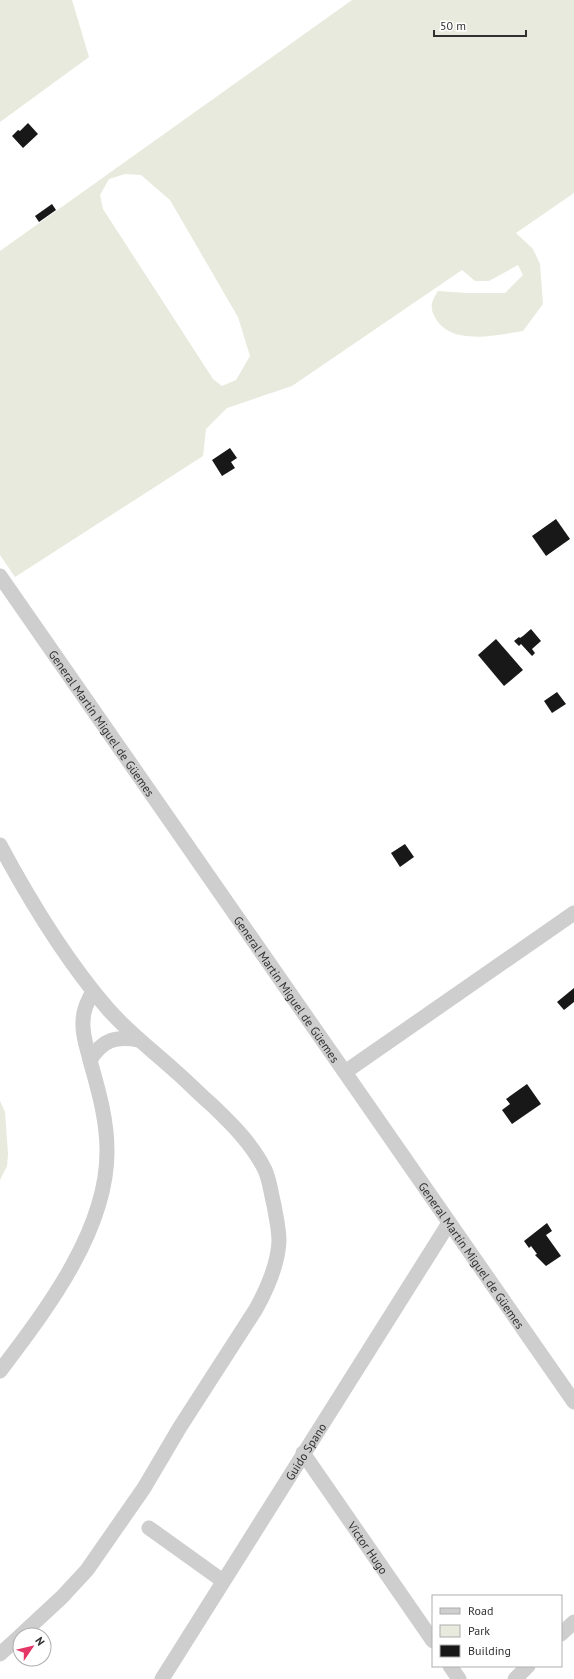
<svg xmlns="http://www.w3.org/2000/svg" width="574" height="1679" viewBox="0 0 574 1679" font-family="'PT Sans',sans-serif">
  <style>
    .green { fill: #e7eadc; fill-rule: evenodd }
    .building { fill: #181818 }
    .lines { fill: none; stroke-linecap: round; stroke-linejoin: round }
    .minor { stroke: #cecece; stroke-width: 15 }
    .labels { text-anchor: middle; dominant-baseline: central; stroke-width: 4; stroke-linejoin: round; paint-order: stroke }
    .street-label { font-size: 12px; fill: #313131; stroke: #fff }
  </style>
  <rect width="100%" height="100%" fill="#fff"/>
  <g class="green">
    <polygon points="0,0 72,0 89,57 0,122"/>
    <path d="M 352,0 L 574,0 L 574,193 L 516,233 L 533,249 L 540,264 L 543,304 L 523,331 C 498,335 452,346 436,319 C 429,308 431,302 438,291 L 466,293 L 505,293 L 523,275 L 518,265 L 489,281 L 475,281 L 462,270 L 292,386 L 227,408 L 206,429 L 203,456 L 15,577 L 0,555 L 0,251 ZM 125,174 L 141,175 L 170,200 L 238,317 L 250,356 L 236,380 L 222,386 L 213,379 L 103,209 L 100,195 L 109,179 Z"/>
    <polygon points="0,1101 5,1112 8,1154 7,1166 0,1180"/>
  </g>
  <g class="building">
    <polygon points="28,123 38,134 23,148 12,136 18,130 20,131"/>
    <polygon points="52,204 56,210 39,222 35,216"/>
    <polygon points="230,448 237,458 231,462 235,468 222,476 212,460"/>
    <polygon points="556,519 570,539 546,556 532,536"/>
    <polygon points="531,629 541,641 532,649 535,653 532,656 521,644 519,646 514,641 519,637 520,638 523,636"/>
    <polygon points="496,639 523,670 504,686 478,655"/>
    <polygon points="557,692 566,704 552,713 544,701"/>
    <polygon points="405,844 414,857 400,867 391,853"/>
    <polygon points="574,988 574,1002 564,1010 557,1002"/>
    <polygon points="527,1084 541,1104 512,1124 502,1110 510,1104 506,1099"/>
    <polygon points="547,1223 552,1231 546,1235 561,1256 546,1266 535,1255 537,1254 531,1246 529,1248 524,1241"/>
  </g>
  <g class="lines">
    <g class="minor">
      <path id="s1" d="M 0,576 L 574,1402"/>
      <path d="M 0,845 C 31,903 65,959 108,1009 C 128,1032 152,1050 174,1070 C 187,1081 199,1094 212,1105 C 232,1124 253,1145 265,1170 C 270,1181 271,1194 274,1205 C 276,1217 279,1229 279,1241 C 278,1265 267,1289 256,1309 L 180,1427 L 144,1488 L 87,1570 L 62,1597 L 21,1635"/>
      <path d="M 90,1060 C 103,1039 116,1036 139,1040"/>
      <polyline points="345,1072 574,913"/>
      <path d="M 0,1371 C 46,1310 108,1230 107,1150 C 107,1121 99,1092 91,1064 C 88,1050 82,1037 83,1022 C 83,1010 88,1001 93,991"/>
      <path id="s2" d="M 303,1453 L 433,1641"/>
      <polyline points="149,1528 223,1581"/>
      <polyline points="561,1634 574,1622"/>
      <polyline points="0,1654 20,1636"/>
      <polyline points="450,1666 459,1679"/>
      <path id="s3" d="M 162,1679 L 449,1223"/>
      <polyline points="515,1679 528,1666"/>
    </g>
  </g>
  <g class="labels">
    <g class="street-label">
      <text stroke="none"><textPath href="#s1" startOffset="179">General Martín Miguel de Güemes</textPath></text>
      <text stroke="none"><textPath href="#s1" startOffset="503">General Martín Miguel de Güemes</textPath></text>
      <text stroke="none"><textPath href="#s1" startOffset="827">General Martín Miguel de Güemes</textPath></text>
      <text stroke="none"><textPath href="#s3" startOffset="269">Guido Spano</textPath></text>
      <text stroke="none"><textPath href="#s2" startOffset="115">Victor Hugo</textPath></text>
    </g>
  </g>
  <rect x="432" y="1595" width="130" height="72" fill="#ffffff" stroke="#adadad"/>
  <rect x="440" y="1608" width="20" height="6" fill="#cecece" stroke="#adadad"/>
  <text x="468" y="1615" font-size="12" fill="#313131">Road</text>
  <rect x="440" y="1625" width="20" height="12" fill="#e7eadc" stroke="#adadad"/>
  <text x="468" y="1635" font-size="12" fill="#313131">Park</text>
  <rect x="440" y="1645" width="20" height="12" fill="#181818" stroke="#adadad"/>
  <text x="468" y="1655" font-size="12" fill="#313131">Building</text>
  <g transform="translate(32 1647) rotate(55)"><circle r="19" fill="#ffffff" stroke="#adadad"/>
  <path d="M0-3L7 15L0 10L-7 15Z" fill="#e53668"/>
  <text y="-6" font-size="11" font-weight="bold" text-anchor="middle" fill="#313131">N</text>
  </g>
  <path d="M434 30v6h92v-6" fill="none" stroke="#313131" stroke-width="2"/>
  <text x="440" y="30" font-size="12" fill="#313131" stroke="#ffffff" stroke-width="3" paint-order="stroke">50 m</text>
</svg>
